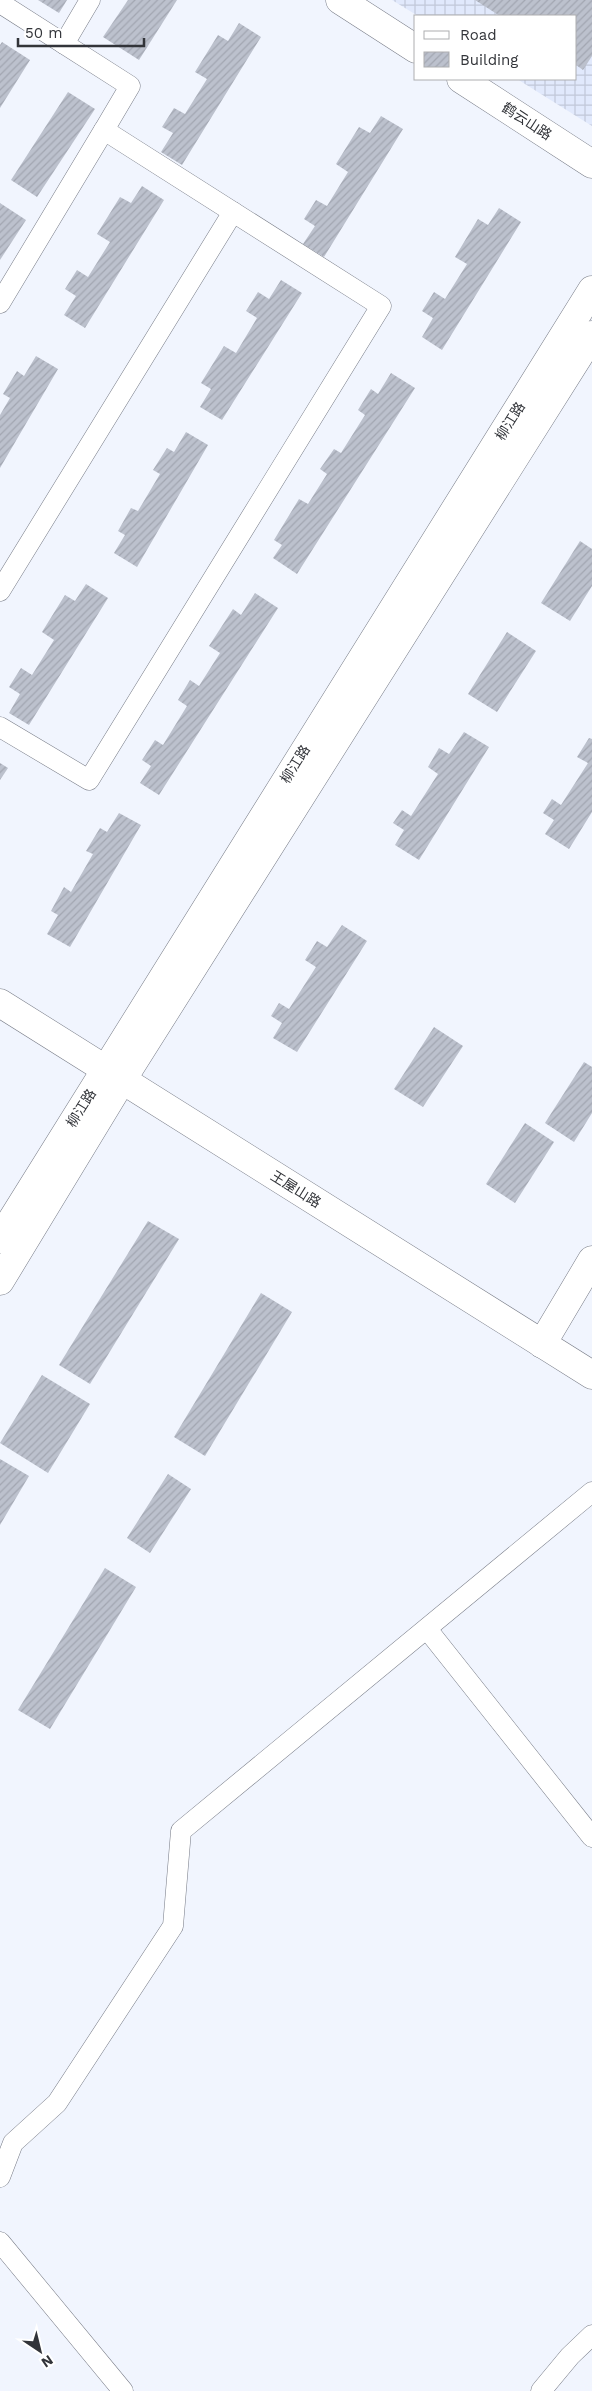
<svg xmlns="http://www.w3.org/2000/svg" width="592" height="2391" viewBox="0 0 592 2391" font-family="'Work Sans','Noto Sans SC',sans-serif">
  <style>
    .industrial { fill: url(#industrial-grid) }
    .building { fill: url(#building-hatch) }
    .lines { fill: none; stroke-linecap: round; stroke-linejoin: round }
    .street-casing { stroke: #787c87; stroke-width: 21 }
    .secondary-casing { stroke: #787c87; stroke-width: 29 }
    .street { stroke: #fff; stroke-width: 20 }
    .secondary { stroke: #fff; stroke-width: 28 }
    .labels { text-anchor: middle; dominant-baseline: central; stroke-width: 5; stroke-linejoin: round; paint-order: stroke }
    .street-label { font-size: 14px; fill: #323439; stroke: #fff }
  </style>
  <defs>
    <pattern id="industrial-grid" width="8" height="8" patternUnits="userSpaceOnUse" patternTransform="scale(1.25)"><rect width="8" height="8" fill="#e1e9fc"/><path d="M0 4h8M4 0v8" fill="none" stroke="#c2c8d9"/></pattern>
    <pattern id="building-hatch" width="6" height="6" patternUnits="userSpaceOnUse" patternTransform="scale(1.25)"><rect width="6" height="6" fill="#bcc1cd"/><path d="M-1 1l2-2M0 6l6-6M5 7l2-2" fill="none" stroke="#a2a6b1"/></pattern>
  </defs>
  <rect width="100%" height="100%" fill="#f1f5fe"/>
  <polygon class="industrial" points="392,0 592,0 592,126 517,79 576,79 576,16 418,16"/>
  <g class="building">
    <polygon points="38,0 67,0 59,13"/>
    <polygon points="128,0 177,0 139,60 103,37"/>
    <polygon points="475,0 592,0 592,56 583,70 576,65 576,16 500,16"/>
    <polygon points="239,23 261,37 182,165 161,152 173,133 162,127 174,108 185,114 207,79 195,72 218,35 228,41"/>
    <polygon points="2,42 30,60 0,108 0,45"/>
    <polygon points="68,92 95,109 37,197 11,180"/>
    <polygon points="381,116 403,129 324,257 303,244 315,226 304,219 316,200 327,206 348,172 336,164 359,127 370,133"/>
    <polygon points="142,186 164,200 85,328 64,315 76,296 65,289 77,270 88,277 110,242 97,234 120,197 131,203"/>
    <polygon points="0,203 26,220 0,260"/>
    <polygon points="499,208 521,222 442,350 422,337 433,318 422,311 434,292 445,299 467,264 455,257 478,219 488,225"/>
    <polygon points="281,280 302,293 222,420 200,407 211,389 201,383 224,346 236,353 257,318 246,311 258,292 269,299"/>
    <polygon points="36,356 58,369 0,468 0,415 10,398 3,394 17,371 24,376"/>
    <polygon points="391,373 415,388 297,574 273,558 282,545 274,540 299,499 308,504 327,474 320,469 334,449 341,453 365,415 358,410 371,389 378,394"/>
    <polygon points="186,432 208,445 137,567 114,553 125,535 118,531 131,508 138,511 160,474 153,470 167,448 174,452"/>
    <polygon points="580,541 592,549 592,586 570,621 541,603"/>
    <polygon points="86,584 108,598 29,725 9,713 20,694 9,687 21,668 32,675 54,640 42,632 65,595 75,601"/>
    <polygon points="255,593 278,608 159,795 140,783 151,766 142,760 155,740 163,745 187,706 178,700 190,680 199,686 220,653 209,646 233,609 241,615"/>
    <polygon points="507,632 536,651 497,712 468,694"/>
    <polygon points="464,732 489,747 419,860 395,845 404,830 393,823 402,810 411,816 438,774 428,767 439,748 449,754"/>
    <polygon points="589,738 592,739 592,812 569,849 545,834 554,820 543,813 552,799 561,805 588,763 577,757"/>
    <polygon points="0,763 8,768 0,780"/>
    <polygon points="119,813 141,825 70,947 47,934 58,915 51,911 64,887 71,892 93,854 86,851 100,828 107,832"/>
    <polygon points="342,925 367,941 297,1052 273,1038 282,1023 271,1016 279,1003 289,1009 316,967 305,960 317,941 327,947"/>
    <polygon points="434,1027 463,1046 423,1107 394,1089"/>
    <polygon points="584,1062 592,1067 592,1113 574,1142 545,1123"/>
    <polygon points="525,1123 554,1142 515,1203 486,1184"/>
    <polygon points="148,1221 179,1239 90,1384 59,1365"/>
    <polygon points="261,1293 292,1312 205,1456 174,1437"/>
    <polygon points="42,1375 90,1404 48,1473 0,1443"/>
    <polygon points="0,1459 29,1476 0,1525"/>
    <polygon points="168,1474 191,1489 150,1553 127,1538"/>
    <polygon points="105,1568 136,1587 50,1729 18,1710"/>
  </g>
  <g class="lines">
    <g class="street-casing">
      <g id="street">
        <polyline points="0,3 130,86 104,130"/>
        <polyline points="64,44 90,0"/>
        <polyline points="0,303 104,130 381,306 89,780 0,727"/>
        <polyline points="0,591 233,212"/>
        <polyline points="427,1629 592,1837"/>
        <polyline points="0,2177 13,2143 57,2103 173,1926 181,1831 592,1492"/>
        <polyline points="0,2242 123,2391"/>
        <polyline points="541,2391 570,2356 592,2335"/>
      </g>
    </g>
    <g class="secondary-casing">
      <g id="secondary">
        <polyline points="340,0 416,49"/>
        <polyline points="461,79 592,164"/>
        <polyline points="0,1003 592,1375"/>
        <polyline points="0,1239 592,290"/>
        <polyline points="0,1281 122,1080 592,335"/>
        <polyline points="542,1344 592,1260"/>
      </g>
    </g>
    <use href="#street" class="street"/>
    <use href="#secondary" class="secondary"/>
  </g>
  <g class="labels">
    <g class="street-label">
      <text transform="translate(527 121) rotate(33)">鹤云山路</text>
      <text transform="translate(510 421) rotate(-58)">柳江路</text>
      <text transform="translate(295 764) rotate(-58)">柳江路</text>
      <text transform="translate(81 1108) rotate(-58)">柳江路</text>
      <text transform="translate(296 1189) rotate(32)">王屋山路</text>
    </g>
  </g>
  <rect x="414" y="15" width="162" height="65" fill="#ffffff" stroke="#adaeb0"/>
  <rect x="424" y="31" width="25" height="8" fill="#ffffff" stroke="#adaeb0"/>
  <text x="460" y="40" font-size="15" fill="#323439">Road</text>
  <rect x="424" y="52" width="25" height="15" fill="url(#building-hatch)" stroke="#adaeb0"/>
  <text x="460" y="65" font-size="15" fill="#323439">Building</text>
  <g transform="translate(40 2351) rotate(145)" stroke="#ffffff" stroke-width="4" paint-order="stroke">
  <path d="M0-4L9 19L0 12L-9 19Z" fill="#323439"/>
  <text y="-8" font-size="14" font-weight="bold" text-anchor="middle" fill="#323439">N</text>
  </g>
  <path d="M18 38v8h126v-8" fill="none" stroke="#323439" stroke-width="2.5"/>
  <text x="25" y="38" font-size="15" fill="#323439" stroke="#ffffff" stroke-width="4" paint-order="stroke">50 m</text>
</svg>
